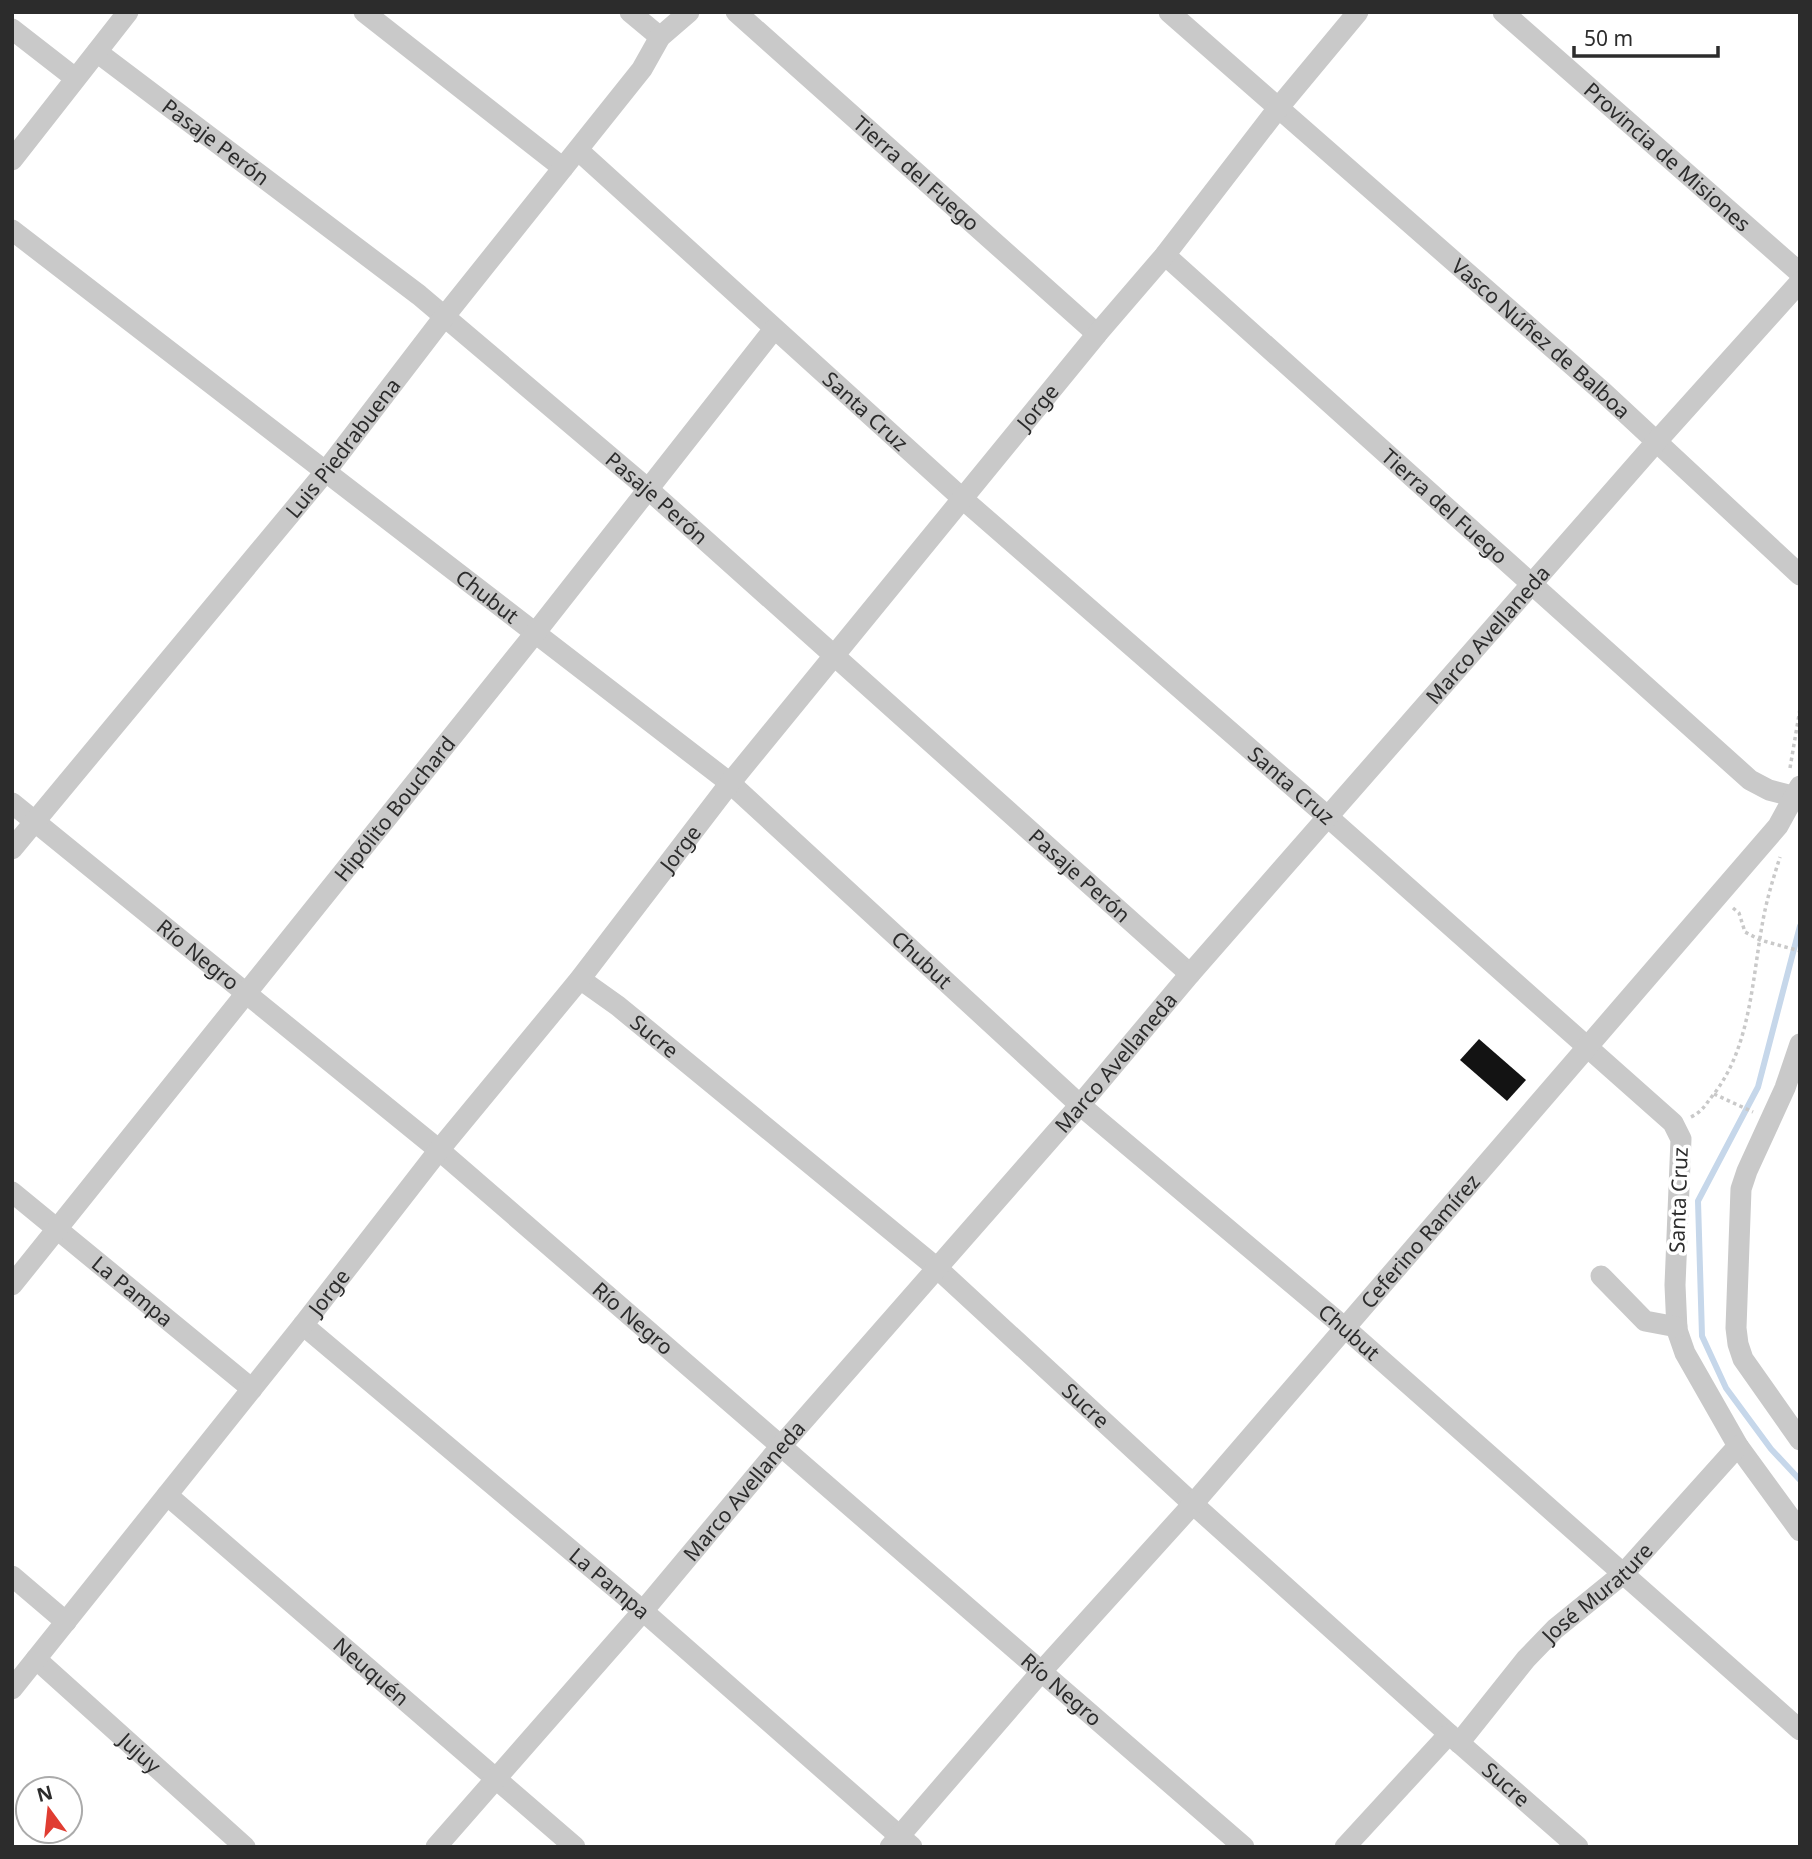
<svg xmlns="http://www.w3.org/2000/svg" width="1812" height="1859" viewBox="0 0 1812 1859" font-family="'Noto Sans',sans-serif">
  <style>
    .lines { fill: none; stroke-linecap: round; stroke-linejoin: round }
    .stream { stroke: #c6d7ea; stroke-width: 6 }
    .building { fill: #131313 }
    .path { stroke: #c9c9c9; stroke-width: 3.5; stroke-dasharray: 3.5 3.5; stroke-linecap: butt }
    .minor { stroke: #c9c9c9; stroke-width: 21 }
    .labels { text-anchor: middle; dominant-baseline: central; stroke-width: 7; stroke-linejoin: round; paint-order: stroke }
    .street-label { font-size: 21px; fill: #2c2c2c; stroke: #fff }
  </style>
  <rect width="100%" height="100%" fill="#fff"/>
  <g class="lines">
    <polyline class="stream" points="1800,926 1758,1087 1698,1201 1702,1336 1726,1388 1771,1449 1800,1480"/>
  </g>
  <polygon class="building" points="1479,1039 1526,1080 1507,1101 1460,1060"/>
  <g class="lines">
    <g class="path">
      <polyline points="1790,768 1800,709"/>
      <polyline points="1733,908 1739,913 1745,932 1760,940 1800,951"/>
      <polyline points="1714,1094 1753,1112"/>
      <path d="M 1691,1117 C 1703,1111 1705,1105 1713,1095 C 1752,1046 1752,975 1764,915 C 1768,895 1774,876 1780,857"/>
    </g>
    <g class="minor">
      <polyline points="364,12 563,168"/>
      <polyline points="630,12 660,37"/>
      <path id="s1" d="M 736,12 L 1097,334"/>
      <path id="s2" d="M 1169,12 L 1603,392 L 1800,575"/>
      <path id="s3" d="M 1503,12 L 1800,273"/>
      <polyline points="12,29 75,78"/>
      <path id="s4" d="M 97,52 L 419,295 L 648,489 L 1190,974"/>
      <path id="s5" d="M 579,151 L 964,500 L 1328,817 L 1673,1123 L 1681,1139 L 1675,1285 L 1677,1330 L 1685,1353 L 1738,1446 L 1800,1531"/>
      <polyline points="12,160 128,12"/>
      <path id="s6" d="M 12,230 L 730,783 L 1080,1105 L 1344,1327 L 1800,1730"/>
      <path id="s7" d="M 1165,255 L 1750,780 L 1769,790 L 1796,797"/>
      <path id="s8" d="M 12,803 L 439,1150 L 1244,1847"/>
      <path id="s9" d="M 12,849 L 326,471 L 444,317 L 642,69 L 660,37 L 689,12"/>
      <path id="s10" d="M 580,979 L 618,1006 L 937,1268 L 1193,1504 L 1449,1734 L 1578,1847"/>
      <polyline points="1800,1044 1785,1088 1747,1171 1741,1189 1736,1328 1738,1344 1743,1359 1800,1440"/>
      <path id="s11" d="M 12,1192 L 252,1389"/>
      <polyline points="1601,1276 1645,1321 1677,1327"/>
      <path id="s12" d="M 12,1285 L 536,632 L 774,329"/>
      <path id="s13" d="M 303,1325 L 643,1611 L 912,1847"/>
      <path id="s14" d="M 167,1495 L 575,1847"/>
      <polyline points="12,1576 66,1622"/>
      <path id="s15" d="M 36,1659 L 245,1847"/>
      <path id="s16" d="M 12,1689 L 303,1325 L 439,1150 L 580,979 L 730,783 L 1097,334 L 1165,255 L 1279,107 L 1358,12"/>
      <path id="s17" d="M 1459,1743 L 1526,1659 L 1555,1629 L 1624,1573 L 1738,1446"/>
      <path id="s18" d="M 436,1847 L 643,1611 L 781,1446 L 1080,1105 L 1190,974 L 1657,441 L 1800,282"/>
      <path id="s19" d="M 890,1847 L 1041,1672 L 1193,1504 L 1778,826 L 1800,786"/>
      <polyline points="1345,1847 1449,1734"/>
    </g>
  </g>
  <g class="labels">
    <g class="street-label">
      <text stroke="none"><textPath href="#s4" startOffset="149">Pasaje Perón</textPath></text>
      <text stroke="none"><textPath href="#s3" startOffset="219">Provincia de Misiones</textPath></text>
      <text stroke="none"><textPath href="#s1" startOffset="242">Tierra del Fuego</textPath></text>
      <text stroke="none"><textPath href="#s2" startOffset="495">Vasco Núñez de Balboa</textPath></text>
      <text stroke="none"><textPath href="#s16" startOffset="1642">Jorge</textPath></text>
      <text stroke="none"><textPath href="#s5" startOffset="387">Santa Cruz</textPath></text>
      <text stroke="none"><textPath href="#s9" startOffset="520">Luis Piedrabuena</textPath></text>
      <text stroke="none"><textPath href="#s4" startOffset="716">Pasaje Perón</textPath></text>
      <text stroke="none"><textPath href="#s7" startOffset="376">Tierra del Fuego</textPath></text>
      <text stroke="none"><textPath href="#s6" startOffset="600">Chubut</textPath></text>
      <text stroke="none"><textPath href="#s18" startOffset="1605">Marco Avellaneda</textPath></text>
      <text stroke="none"><textPath href="#s5" startOffset="954">Santa Cruz</textPath></text>
      <text stroke="none"><textPath href="#s12" startOffset="611">Hipólito Bouchard</textPath></text>
      <text stroke="none"><textPath href="#s16" startOffset="1074">Jorge</textPath></text>
      <text stroke="none"><textPath href="#s4" startOffset="1283">Pasaje Perón</textPath></text>
      <text stroke="none"><textPath href="#s8" startOffset="240">Río Negro</textPath></text>
      <text stroke="none"><textPath href="#s6" startOffset="1167">Chubut</textPath></text>
      <text stroke="none"><textPath href="#s10" startOffset="94">Sucre</textPath></text>
      <text stroke="none"><textPath href="#s18" startOffset="1038">Marco Avellaneda</textPath></text>
      <text transform="translate(1678 1200) rotate(-88)">Santa Cruz</text>
      <text stroke="none"><textPath href="#s19" startOffset="805">Ceferino Ramírez</textPath></text>
      <text stroke="none"><textPath href="#s11" startOffset="156">La Pampa</textPath></text>
      <text stroke="none"><textPath href="#s16" startOffset="508">Jorge</textPath></text>
      <text stroke="none"><textPath href="#s8" startOffset="807">Río Negro</textPath></text>
      <text stroke="none"><textPath href="#s6" startOffset="1734">Chubut</textPath></text>
      <text stroke="none"><textPath href="#s10" startOffset="662">Sucre</textPath></text>
      <text stroke="none"><textPath href="#s18" startOffset="471">Marco Avellaneda</textPath></text>
      <text stroke="none"><textPath href="#s13" startOffset="401">La Pampa</textPath></text>
      <text stroke="none"><textPath href="#s17" startOffset="205">José Murature</textPath></text>
      <text stroke="none"><textPath href="#s14" startOffset="270">Neuquén</textPath></text>
      <text stroke="none"><textPath href="#s8" startOffset="1374">Río Negro</textPath></text>
      <text stroke="none"><textPath href="#s15" startOffset="140">Jujuy</textPath></text>
      <text stroke="none"><textPath href="#s10" startOffset="1228">Sucre</textPath></text>
    </g>
  </g>
  <rect width="1812" height="1859" fill="none" stroke="#2c2c2c" stroke-width="28"/>
  <g transform="translate(49 1810) rotate(345)"><circle r="33" fill="#ffffff" stroke="#ababab" stroke-width="2"/>
  <path d="M0-5L12 26L0 18L-12 26Z" fill="#e03d32"/>
  <text y="-10" font-size="19" font-weight="bold" text-anchor="middle" fill="#2c2c2c">N</text>
  </g>
  <path d="M1574 46v10h144v-10" fill="none" stroke="#2c2c2c" stroke-width="3.5"/>
  <text x="1584" y="46" font-size="21" fill="#2c2c2c" stroke="#ffffff" stroke-width="5" paint-order="stroke">50 m</text>
</svg>
